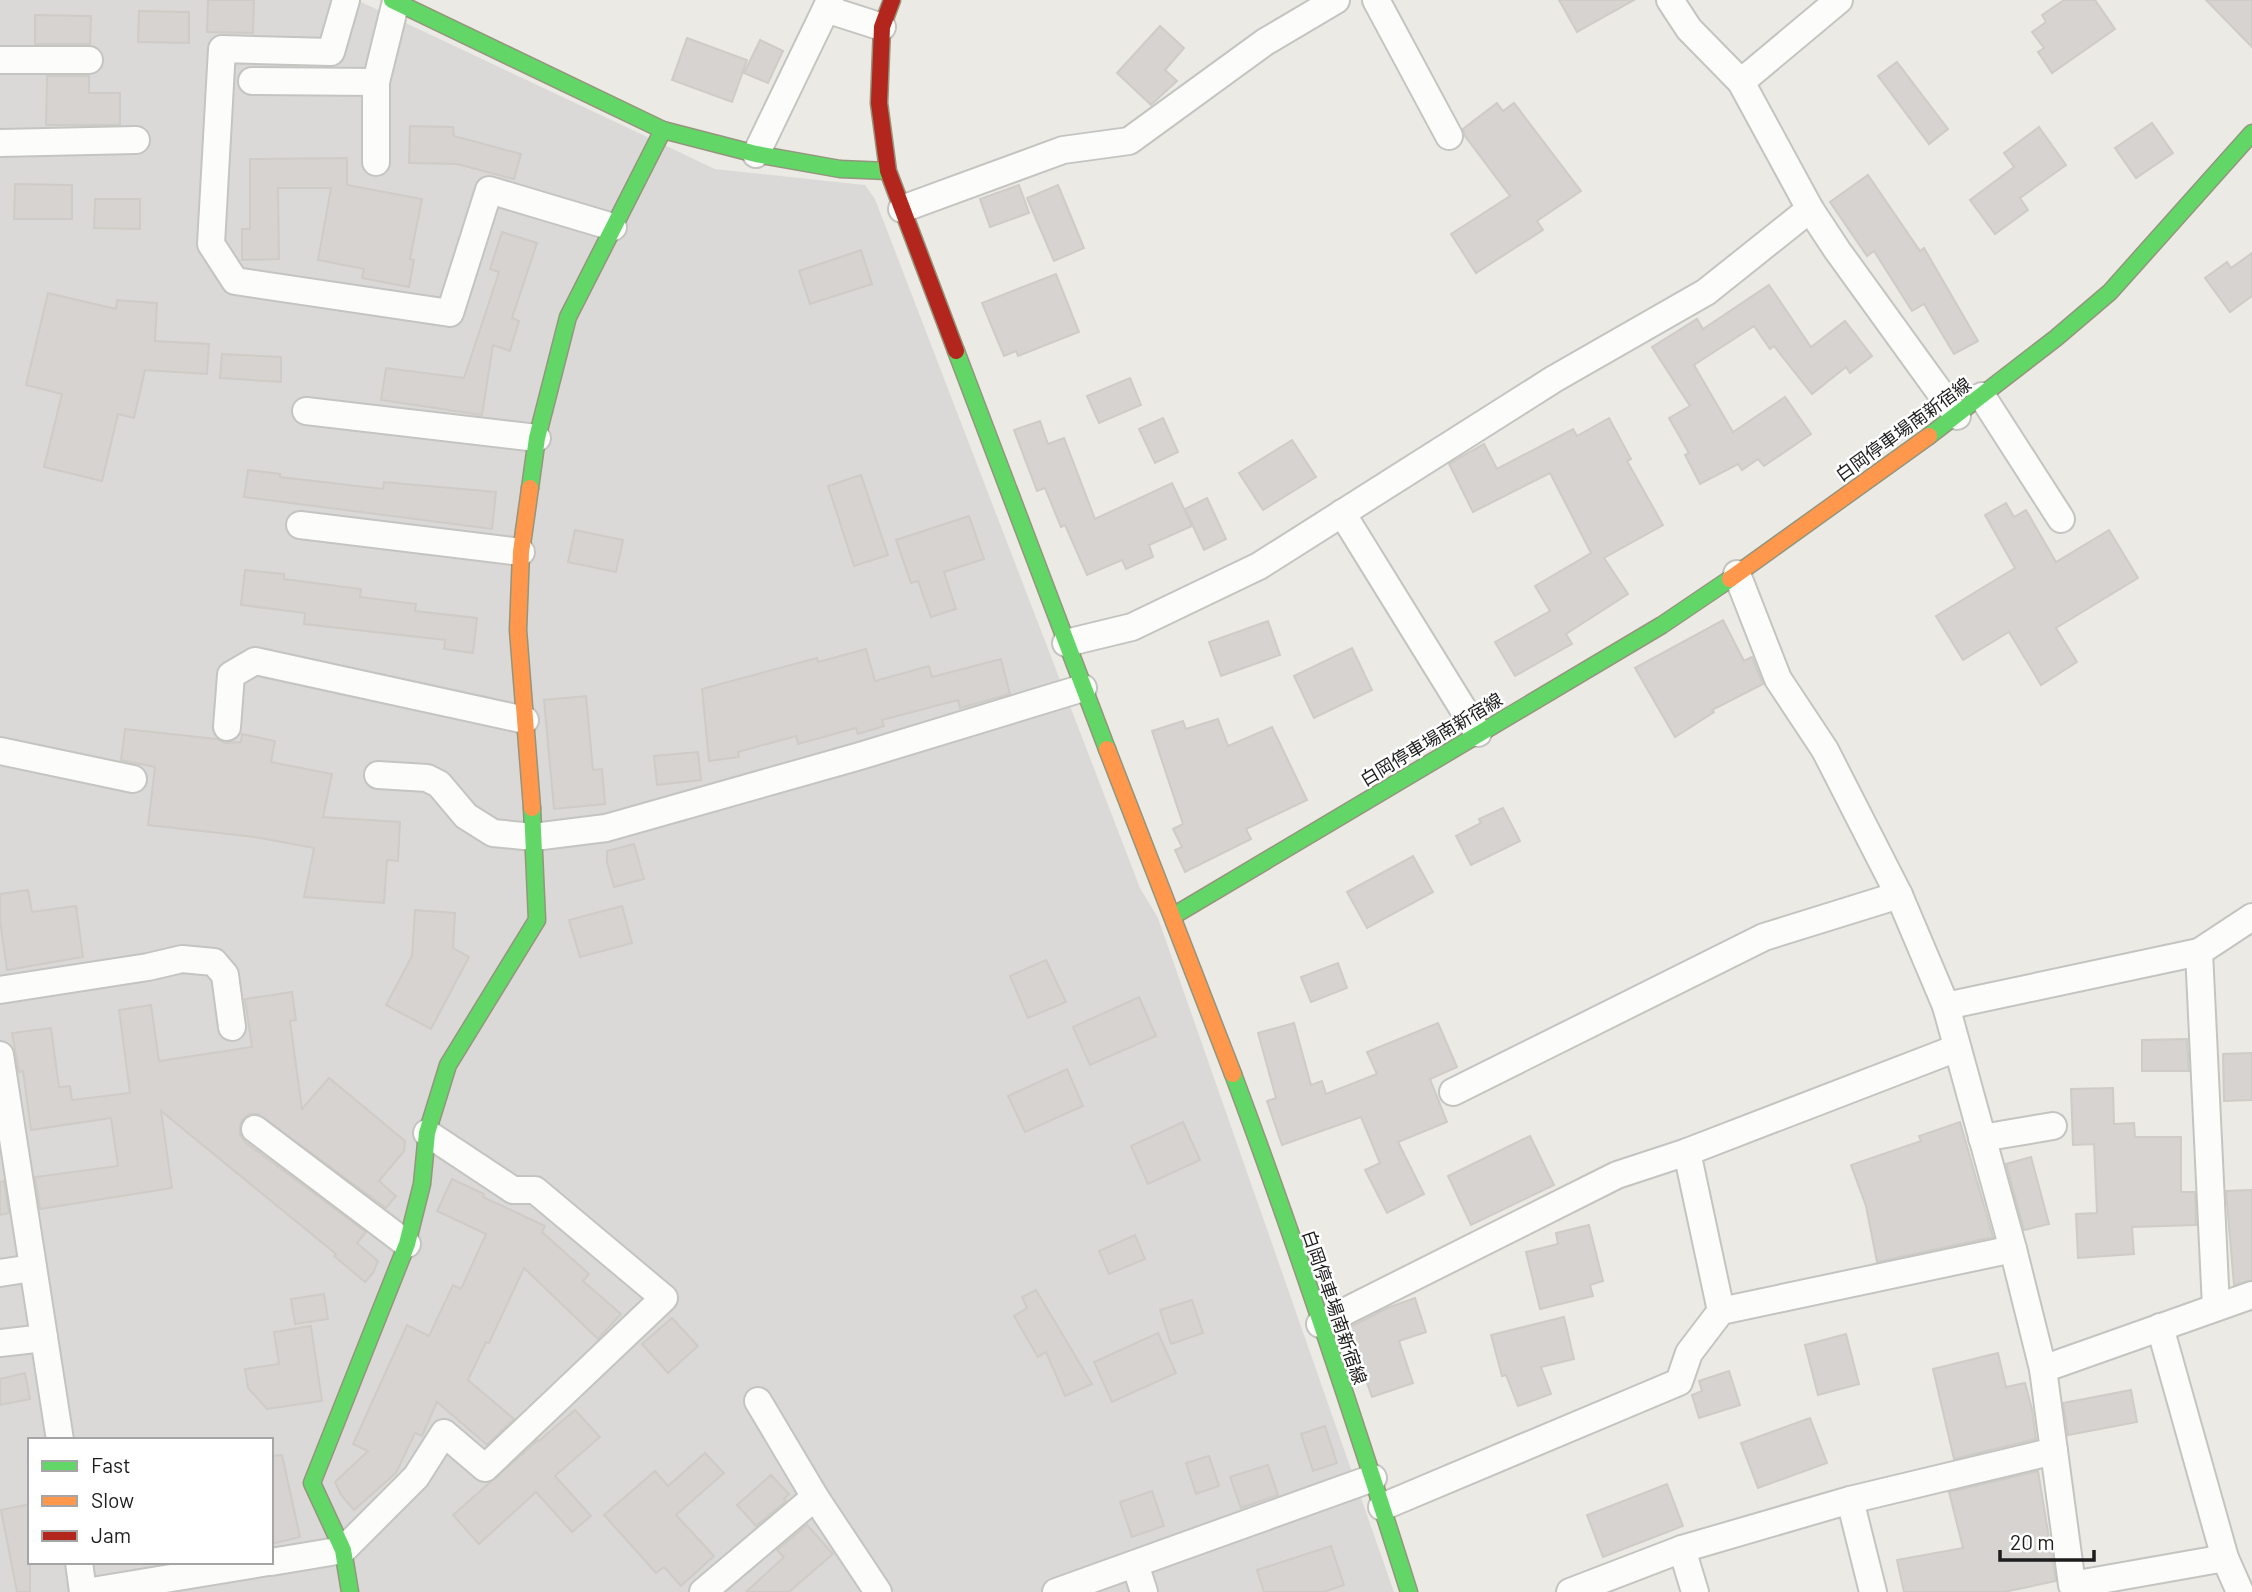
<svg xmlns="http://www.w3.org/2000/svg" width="2252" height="1592" viewBox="0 0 2252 1592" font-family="Barlow,'Noto Sans JP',sans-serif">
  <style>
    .residential { fill: #dbd9d7; fill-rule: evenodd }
    .building { fill: #d6d3d0; stroke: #cfcbc6; stroke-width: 2 }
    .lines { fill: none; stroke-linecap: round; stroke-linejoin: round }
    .street-casing { stroke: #c4c4c1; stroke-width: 30 }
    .fast-casing { stroke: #93967c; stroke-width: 19 }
    .slow-casing { stroke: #93967c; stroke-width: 19 }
    .jam-casing { stroke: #93967c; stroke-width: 19 }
    .street { stroke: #fcfcfb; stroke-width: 26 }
    .fast { stroke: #63d668; stroke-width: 16 }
    .slow { stroke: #ff974d; stroke-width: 16 }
    .jam { stroke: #b3261e; stroke-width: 16 }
    .labels { text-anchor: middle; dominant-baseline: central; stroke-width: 5; stroke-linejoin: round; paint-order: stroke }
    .street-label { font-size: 18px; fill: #1d1d1d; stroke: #fff }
  </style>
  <rect width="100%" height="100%" fill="#eceae5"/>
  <path class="residential" d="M 0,0 L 357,0 L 715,169 L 865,185 L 875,199 L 1140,888 L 1158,918 L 1394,1592 L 0,1592 ZM 30,1440 L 271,1440 L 271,1562 L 30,1562 Z"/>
  <g class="building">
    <polygon points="208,0 254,0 253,33 207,32"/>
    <polygon points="1559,0 1634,0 1577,32"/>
    <polygon points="2064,0 2095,0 2115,29 2052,73 2038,52 2044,48 2032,32 2046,22 2042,15"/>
    <polygon points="2206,0 2252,0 2252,47"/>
    <polygon points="139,11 189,12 189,43 138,42"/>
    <polygon points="35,15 91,16 90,44 35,44"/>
    <polygon points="1160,26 1184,48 1165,70 1177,81 1151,105 1117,73"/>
    <polygon points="687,38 747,60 732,102 672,80"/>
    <polygon points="760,40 783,51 768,83 744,73"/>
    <polygon points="1897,62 1948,129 1929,144 1878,76"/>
    <polygon points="47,76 89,76 89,93 120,93 120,125 46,125"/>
    <polygon points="1497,103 1503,111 1514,103 1581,191 1537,221 1543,230 1476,273 1451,234 1510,196 1465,136 1463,129"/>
    <polygon points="2152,123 2173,153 2136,178 2115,148"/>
    <polygon points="410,126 453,127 454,136 521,154 514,179 457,164 409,163"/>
    <polygon points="2039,127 2066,165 2020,198 2028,210 1995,234 1970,200 2014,167 2004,153"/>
    <polygon points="347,158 347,185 422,199 410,259 414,260 409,287 362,278 364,269 318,260 331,188 278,188 279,259 242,260 242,229 250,229 250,159"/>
    <polygon points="1868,175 1920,251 1924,248 1978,341 1954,354 1924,304 1912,311 1874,251 1867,256 1830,202"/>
    <polygon points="15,184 72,185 72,219 14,219"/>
    <polygon points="1019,185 1029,213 990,227 980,199"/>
    <polygon points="1058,185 1084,248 1054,261 1027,198"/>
    <polygon points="95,199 140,199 140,229 94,228"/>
    <polygon points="502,232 537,243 512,318 519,321 510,351 493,345 482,415 381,400 386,368 464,378 499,272 490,269"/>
    <polygon points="861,250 872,284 810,304 799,271"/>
    <polygon points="2252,253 2252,296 2230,312 2205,278 2227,262 2231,268"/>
    <polygon points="1056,274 1079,332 1018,356 1016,351 1004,356 982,303"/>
    <polygon points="1769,285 1811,347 1845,321 1872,356 1850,373 1846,367 1812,394 1774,346 1770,349 1754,326 1694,365 1733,432 1785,397 1811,434 1764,466 1758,459 1742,470 1738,464 1700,484 1685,455 1689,453 1669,418 1690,406 1652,347 1697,319 1703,329"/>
    <polygon points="48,293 116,309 117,300 157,303 155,341 209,344 207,374 145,370 134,418 118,414 102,481 44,467 62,394 26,385"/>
    <polygon points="222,354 281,357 281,382 220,378"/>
    <polygon points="1130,378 1141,405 1099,423 1087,396"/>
    <polygon points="1163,418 1178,452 1155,463 1139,429"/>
    <polygon points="1609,418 1631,459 1627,461 1663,525 1604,558 1628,594 1566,634 1572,644 1515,676 1495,642 1550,611 1535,586 1591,553 1550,473 1473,512 1449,464 1484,444 1497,469 1573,429 1577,436"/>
    <polygon points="1040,421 1048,444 1064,438 1095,519 1172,483 1192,526 1149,545 1153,557 1126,569 1122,560 1087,575 1065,525 1061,527 1045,488 1037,491 1014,430"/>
    <polygon points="1292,440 1316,477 1263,510 1239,473"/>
    <polygon points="248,470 280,474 280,477 383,489 384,482 496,492 492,529 244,497"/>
    <polygon points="861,475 888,555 854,566 828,486"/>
    <polygon points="1207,498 1226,539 1204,550 1185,509"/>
    <polygon points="2006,503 2014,517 2026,510 2056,562 2109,530 2138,578 2056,628 2077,662 2041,685 2009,632 1963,660 1936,616 2015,568 1985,515"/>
    <polygon points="969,516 984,559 944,572 956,609 931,617 918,581 911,583 896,540"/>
    <polygon points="575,530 623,540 616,572 568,562"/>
    <polygon points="245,570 284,574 284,579 361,589 360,597 416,604 415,611 477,618 473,653 444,649 445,640 304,624 305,613 241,605"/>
    <polygon points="1723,620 1744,661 1752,657 1763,684 1712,710 1714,712 1675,737 1635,668"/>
    <polygon points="1268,621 1280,655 1221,676 1209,642"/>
    <polygon points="1352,648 1372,690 1314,718 1294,676"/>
    <polygon points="866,649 875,681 929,666 932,677 1001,659 1010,694 960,708 958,700 882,720 884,726 858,734 856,728 798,744 796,736 738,752 739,757 709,761 702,689 817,658 818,662"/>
    <polygon points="586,696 593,770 602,769 605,804 554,809 544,700"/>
    <polygon points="1218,719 1228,746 1272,727 1307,800 1246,829 1251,839 1185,872 1175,850 1182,847 1173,829 1183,824 1152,731 1183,721 1186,729"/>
    <polygon points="125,729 217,739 225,743 241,742 242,734 275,741 271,762 332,774 323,817 400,822 398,861 387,860 384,903 304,897 314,848 255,837 148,825 155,767 121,760"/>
    <polygon points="698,752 701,780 657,785 654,756"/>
    <polygon points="1503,808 1520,841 1471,865 1456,836 1481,823 1479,819"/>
    <polygon points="634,844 644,879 614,887 607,862 607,851"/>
    <polygon points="1413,856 1433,892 1367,928 1347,892"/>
    <polygon points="28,890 32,912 76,906 83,957 7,970 0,921 0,894"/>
    <polygon points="622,906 632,943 580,957 569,920"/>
    <polygon points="415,910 455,913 453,948 469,957 431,1029 386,1005 412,956"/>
    <polygon points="1046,960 1066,1002 1028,1018 1010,976"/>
    <polygon points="1338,963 1347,988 1311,1002 1301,977"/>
    <polygon points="292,992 296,1020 290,1021 302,1109 329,1078 405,1141 404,1151 379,1181 396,1196 386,1208 258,1114 250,1114 243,1119 240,1126 240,1134 245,1142 366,1232 357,1243 378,1261 373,1273 365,1282 334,1256 336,1254 161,1111 172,1188 40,1209 35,1177 118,1166 111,1118 31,1130 23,1071 19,1072 12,1033 51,1028 59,1087 70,1086 72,1100 130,1093 119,1010 151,1005 159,1061 252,1047 245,999"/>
    <polygon points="1139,997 1156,1036 1090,1065 1073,1027"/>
    <polygon points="1294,1023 1311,1085 1322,1081 1326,1094 1377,1074 1367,1052 1438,1023 1457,1067 1430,1079 1447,1122 1398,1142 1424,1194 1387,1213 1365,1170 1380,1163 1361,1117 1282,1145 1267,1101 1276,1098 1258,1033"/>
    <polygon points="2187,1039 2189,1071 2142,1071 2142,1040"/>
    <polygon points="2252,1053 2252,1100 2224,1101 2223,1054"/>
    <polygon points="1067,1069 1083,1106 1025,1132 1008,1096"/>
    <polygon points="2113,1088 2114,1124 2134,1123 2135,1137 2181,1137 2181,1192 2195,1192 2196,1225 2132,1227 2134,1254 2078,1258 2076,1214 2097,1213 2094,1144 2073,1145 2071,1089"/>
    <polygon points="1183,1122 1200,1160 1148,1184 1131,1146"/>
    <polygon points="1960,1122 1993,1237 1877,1262 1866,1206 1851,1165 1921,1141 1919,1136"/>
    <polygon points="1530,1136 1554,1185 1471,1225 1448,1176"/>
    <polygon points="2031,1157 2049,1224 2024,1230 2006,1164"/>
    <polygon points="452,1179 484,1194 483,1197 545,1226 542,1232 589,1274 583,1281 621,1314 598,1339 524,1268 489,1343 486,1342 468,1380 514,1419 487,1445 437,1402 422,1436 415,1433 396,1473 354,1510 341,1495 335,1482 368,1451 353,1444 407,1325 429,1336 453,1285 461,1289 486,1234 437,1211"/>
    <polygon points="4,1181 9,1213 0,1215 0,1182"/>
    <polygon points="2252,1190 2252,1280 2234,1285 2226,1191"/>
    <polygon points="1589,1225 1603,1281 1590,1285 1593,1296 1540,1309 1526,1252 1558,1244 1556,1233"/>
    <polygon points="1135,1235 1145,1259 1109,1274 1099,1251"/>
    <polygon points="1036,1290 1092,1384 1065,1396 1046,1352 1038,1357 1014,1316 1027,1308 1022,1297"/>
    <polygon points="324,1294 328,1319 295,1324 291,1299"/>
    <polygon points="1415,1298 1426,1332 1399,1341 1413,1383 1372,1397 1348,1328 1387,1308"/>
    <polygon points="1192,1300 1203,1333 1171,1344 1160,1310"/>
    <polygon points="1564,1317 1574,1359 1541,1367 1551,1394 1518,1406 1506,1375 1502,1376 1491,1335"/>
    <polygon points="672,1318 698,1346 668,1373 642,1344"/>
    <polygon points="311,1326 322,1401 267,1409 248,1388 245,1369 279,1364 274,1332"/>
    <polygon points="1158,1333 1176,1373 1112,1402 1094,1362"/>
    <polygon points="1846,1334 1859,1384 1818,1395 1805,1345"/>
    <polygon points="1998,1353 2006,1387 2025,1383 2032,1409 2036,1439 1954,1459 1933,1369"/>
    <polygon points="1729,1371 1740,1405 1699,1418 1692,1395 1702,1391 1699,1381"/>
    <polygon points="25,1373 30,1399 0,1405 0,1379"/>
    <polygon points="2131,1390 2137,1422 2068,1435 2063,1403"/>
    <polygon points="575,1410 600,1437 555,1476 591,1516 572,1532 536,1492 479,1544 453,1515 538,1440 539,1441"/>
    <polygon points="1810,1418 1827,1463 1758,1488 1741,1443"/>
    <polygon points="1325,1426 1337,1463 1313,1471 1301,1434"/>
    <polygon points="705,1453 724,1473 676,1515 714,1556 681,1586 664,1567 656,1573 604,1515 655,1471 668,1486"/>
    <polygon points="282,1455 300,1537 271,1544 271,1456"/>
    <polygon points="1209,1456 1219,1486 1196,1494 1186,1463"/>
    <polygon points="1268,1465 1278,1495 1241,1508 1230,1477"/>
    <polygon points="2038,1471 2056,1581 2004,1592 1904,1592 1897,1560 1963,1548 1949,1492"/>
    <polygon points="771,1475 789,1494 784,1499 786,1501 756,1526 737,1505"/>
    <polygon points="1667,1484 1683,1526 1603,1557 1587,1515"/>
    <polygon points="1152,1491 1164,1526 1132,1537 1120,1502"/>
    <polygon points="30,1504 30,1592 17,1592 1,1510"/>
    <polygon points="807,1525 833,1554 789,1592 746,1592 784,1557 777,1550"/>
    <polygon points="1331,1546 1344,1585 1324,1592 1264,1592 1257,1570"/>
  </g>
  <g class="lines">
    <g class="street-casing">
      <g id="street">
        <polyline points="346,0 331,52 222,49 211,244 235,281 450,313 489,190 613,227"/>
        <polyline points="830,0 826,9 882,27"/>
        <polyline points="1376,0 1449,136"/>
        <polyline points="1670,0 1689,29 1741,82 1810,209 1837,250 1957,416"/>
        <polyline points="0,60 89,60"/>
        <polyline points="252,81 376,82"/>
        <polyline points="1741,82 1839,0"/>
        <polyline points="0,143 136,140"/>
        <polyline points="756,154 826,9"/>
        <polyline points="376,162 376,82 396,1"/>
        <polyline points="902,209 1063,150 1129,141 1265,42 1336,0"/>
        <polyline points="1982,396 2061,519"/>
        <polyline points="306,411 537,438"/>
        <polyline points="1342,513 1478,733"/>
        <polyline points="300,525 521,552"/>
        <polyline points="1737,574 1778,679 1825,750 1899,895 1946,1006 2013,1249 2043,1369"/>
        <polyline points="1066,643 1132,627 1259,566 1554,379 1706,292 1810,209"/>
        <polyline points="227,727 231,675 255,661 525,720"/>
        <polyline points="0,751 133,779"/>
        <polyline points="378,775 427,778 439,784 466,816 493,833 534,837 606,828 860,756 1083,688"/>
        <polyline points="2199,952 2252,917"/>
        <polyline points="0,990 148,967 182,959 214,962 225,975 232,1027"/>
        <polyline points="1946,1006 2199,952 2216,1307"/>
        <polyline points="0,1055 60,1440"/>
        <polyline points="1453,1092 1764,937 1899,895"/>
        <polyline points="255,1129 407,1244"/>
        <polyline points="1982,1138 2053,1126"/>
        <polyline points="1687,1152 1721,1311"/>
        <polyline points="0,1273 33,1268"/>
        <polyline points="1320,1324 1617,1175 1687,1152 1957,1048"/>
        <polyline points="2160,1327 2225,1558"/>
        <polyline points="0,1343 44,1338"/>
        <polyline points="758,1401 815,1497 878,1592"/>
        <polyline points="2054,1451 2072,1585 2225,1558 2240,1592"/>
        <polyline points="1850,1500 1873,1592"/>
        <polyline points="1382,1507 1679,1382 1689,1353 1721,1311 2013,1249"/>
        <polyline points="1682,1549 1695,1592"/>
        <polyline points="79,1562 83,1592"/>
        <polyline points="271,1562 343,1550 416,1477 444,1433 485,1468 664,1298 535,1190 513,1190 427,1133"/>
        <polyline points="1135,1564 1144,1592"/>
        <polyline points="86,1592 268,1562"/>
        <polyline points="703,1592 815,1497"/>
        <polyline points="1056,1592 1373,1478"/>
        <polyline points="1570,1592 1682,1549 1850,1500 2054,1451 2043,1369 2252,1295"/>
      </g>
    </g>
    <g class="fast-casing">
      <g id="fast">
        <polyline points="392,0 663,130 756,154 840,169 888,171"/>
        <polyline points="956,351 1107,749"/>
        <polyline points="1929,436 2056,338 2110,292 2252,133"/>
        <polyline points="530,488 537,438 568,317 663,130"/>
        <polyline points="1173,916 1662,625 1730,579"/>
        <path d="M 1233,1074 C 1297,1245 1354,1418 1409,1592"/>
        <polyline points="350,1592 343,1550 312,1483 407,1244 422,1184 427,1133 448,1065 537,920 532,808"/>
      </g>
    </g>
    <g class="slow-casing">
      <g id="slow">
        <polyline points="530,488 521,552 518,630 532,808"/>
        <polyline points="1730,579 1929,436"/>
        <polyline points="1107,749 1233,1074"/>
      </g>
    </g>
    <g class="jam-casing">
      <polyline id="jam" points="892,0 882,27 879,103 888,171 956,351"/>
    </g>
    <use href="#street" class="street"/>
    <use href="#fast" class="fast"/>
    <use href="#slow" class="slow"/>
    <use href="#jam" class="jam"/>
  </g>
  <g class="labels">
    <g class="street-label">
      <text transform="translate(1903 429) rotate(-36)">白岡停車場南新宿線</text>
      <text transform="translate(1431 739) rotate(-31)">白岡停車場南新宿線</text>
      <text transform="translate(1335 1307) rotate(71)">白岡停車場南新宿線</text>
    </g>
  </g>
  <rect x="28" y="1438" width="245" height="126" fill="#ffffff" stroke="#a5a5a5" stroke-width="2"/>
  <rect x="42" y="1461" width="35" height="10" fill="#63d668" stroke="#a5a5a5" stroke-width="2"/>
  <text x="91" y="1473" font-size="21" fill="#1d1d1d">Fast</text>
  <rect x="42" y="1496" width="35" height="10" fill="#ff974d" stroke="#a5a5a5" stroke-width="2"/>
  <text x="91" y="1508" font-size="21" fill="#1d1d1d">Slow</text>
  <rect x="42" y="1531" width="35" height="10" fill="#b3261e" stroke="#a5a5a5" stroke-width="2"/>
  <text x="91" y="1543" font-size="21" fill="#1d1d1d">Jam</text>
  <path d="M2000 1550v10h94v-10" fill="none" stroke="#1d1d1d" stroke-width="3.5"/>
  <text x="2010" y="1550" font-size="21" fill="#1d1d1d" stroke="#ffffff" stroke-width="5" paint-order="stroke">20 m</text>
</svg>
